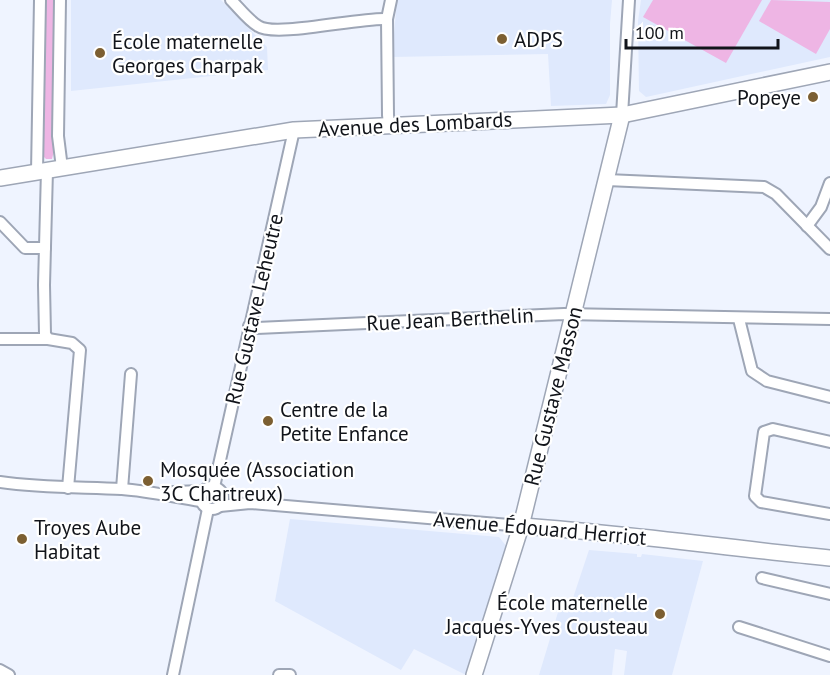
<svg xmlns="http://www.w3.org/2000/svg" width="830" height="675" viewBox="0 0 830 675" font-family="'PT Sans',sans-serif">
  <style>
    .built { fill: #dfe9fd }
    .green { fill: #eeb5e4 }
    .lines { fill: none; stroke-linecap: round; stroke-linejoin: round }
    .street-casing { stroke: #9ea6b6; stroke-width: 14 }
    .secondary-casing { stroke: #9ea6b6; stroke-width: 18 }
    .street { stroke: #fff; stroke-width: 10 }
    .secondary { stroke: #fff; stroke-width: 15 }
    .poi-dot { fill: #7c5f32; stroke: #fff; stroke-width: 2 }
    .labels { text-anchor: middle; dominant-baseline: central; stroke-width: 4.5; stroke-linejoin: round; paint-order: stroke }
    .poi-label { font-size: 21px; fill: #11141a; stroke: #fff; text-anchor: start }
    .street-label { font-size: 21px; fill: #11141a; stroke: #fff }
  </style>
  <rect width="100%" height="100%" fill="#eff4ff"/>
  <g class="built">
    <polygon points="71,0 221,0 267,47 268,70 71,91"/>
    <polygon points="397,0 612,0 610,24 610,95 606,104 551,106 548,54 392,57"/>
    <polygon points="641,0 830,0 830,57 646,97 639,91 638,21"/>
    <polygon points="290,519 499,537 507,547 466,675 414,649 401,670 275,601"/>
    <polygon points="589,550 637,554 637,557 641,557 642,554 703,561 672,675 624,675 627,651 615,649 612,675 539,675 559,609 568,613"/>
  </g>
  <g class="green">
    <polygon points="43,0 57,0 54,151 52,159 46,159 41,154"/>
    <polygon points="653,0 762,0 726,63 643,17"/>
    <polygon points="771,0 830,2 830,29 816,54 759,21"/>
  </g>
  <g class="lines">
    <g class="street-casing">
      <g id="street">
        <polyline points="60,0 58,136 62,168"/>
        <path d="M 231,0 C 239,8 248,20 258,26 C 275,38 360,17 387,19"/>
        <polyline points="622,115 629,0"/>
        <polyline points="389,124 388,115 387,19 391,0"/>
        <polyline points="47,170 44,285 45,334 48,339"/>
        <polyline points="37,172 40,0"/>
        <polyline points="607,180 764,187 776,194 830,249"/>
        <polyline points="0,222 25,248 45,248"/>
        <polyline points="807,226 821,207 830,183"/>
        <polyline points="739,319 752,371 767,381 830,397"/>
        <polyline points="249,326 257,328 564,314 830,319"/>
        <polyline points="0,339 48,339 72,343 80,350 68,488"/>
        <polyline points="830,442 773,429 764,432 755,496 761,502 830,514"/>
        <path d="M 0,482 C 41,488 81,487 122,489 C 149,491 174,497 201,501"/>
        <circle cx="212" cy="498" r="11"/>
        <polyline points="214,487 294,130"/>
        <polyline points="122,489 131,374"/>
        <polyline points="173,492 203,491"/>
        <polyline points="220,506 250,503 521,526"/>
        <polyline points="762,578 830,594"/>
        <polyline points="739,627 830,656"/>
        <polyline points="0,670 9,675"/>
        <polyline points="173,675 208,509"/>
        <polyline points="279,675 290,675"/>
      </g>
    </g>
    <g class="secondary-casing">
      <g id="secondary">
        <polyline points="0,178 294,130 622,115 830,72"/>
        <path d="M 521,526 C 625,533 727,548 830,558"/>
        <polyline points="474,675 521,526 622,115"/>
      </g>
    </g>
    <use href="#street" class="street"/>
    <use href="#secondary" class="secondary"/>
  </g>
  <g class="poi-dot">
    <circle cx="502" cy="39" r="6"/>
    <circle cx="100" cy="53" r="6"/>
    <circle cx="813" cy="97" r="6"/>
    <circle cx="268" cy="421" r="6"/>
    <circle cx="148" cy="481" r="6"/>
    <circle cx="22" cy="539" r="6"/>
    <circle cx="660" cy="614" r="6"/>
  </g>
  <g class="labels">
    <g class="poi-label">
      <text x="514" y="39">ADPS</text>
      <text x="112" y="41">École maternelle<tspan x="112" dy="24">Georges Charpak</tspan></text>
      <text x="801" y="97" text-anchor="end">Popeye</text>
      <text x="280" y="409">Centre de la<tspan x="280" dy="24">Petite Enfance</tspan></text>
      <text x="160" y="469">Mosquée (Association<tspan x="160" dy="24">3C Chartreux)</tspan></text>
      <text x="34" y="527">Troyes Aube<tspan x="34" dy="24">Habitat</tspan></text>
      <text x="648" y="602" text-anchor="end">École maternelle<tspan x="648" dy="24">Jacques-Yves Cousteau</tspan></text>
    </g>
    <g class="street-label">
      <text transform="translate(415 124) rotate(-3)">Avenue des Lombards</text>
      <text transform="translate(254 309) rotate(-77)">Rue Gustave Leheutre</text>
      <text transform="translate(450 319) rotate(-3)">Rue Jean Berthelin</text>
      <text transform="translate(553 396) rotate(-76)">Rue Gustave Masson</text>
      <text transform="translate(540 528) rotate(5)">Avenue Édouard Herriot</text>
    </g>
  </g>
  <path d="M626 39v9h152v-9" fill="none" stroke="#11141a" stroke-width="3"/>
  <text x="635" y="39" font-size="18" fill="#11141a" stroke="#ffffff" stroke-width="4.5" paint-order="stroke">100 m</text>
</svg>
